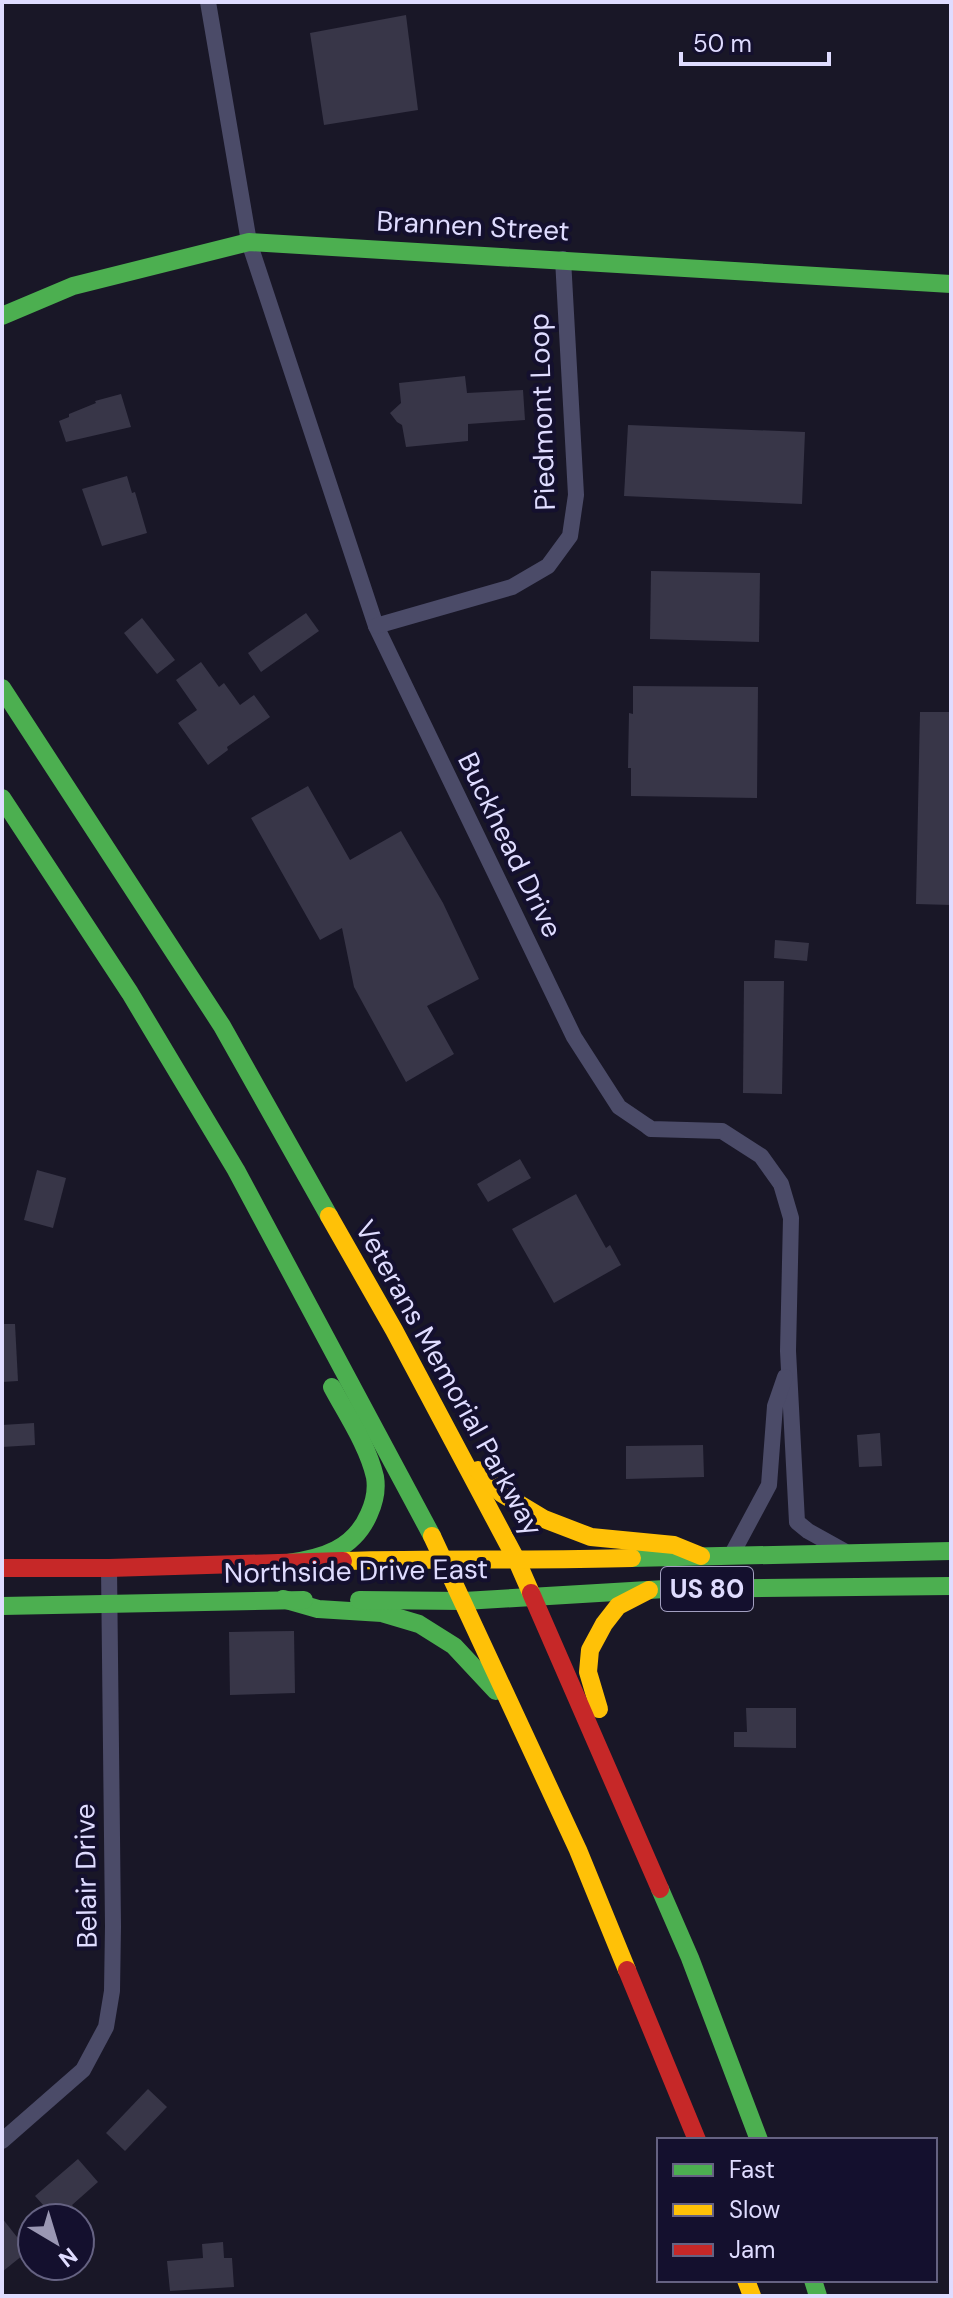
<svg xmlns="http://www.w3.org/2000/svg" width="953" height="2298" viewBox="0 0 953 2298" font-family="'DM Sans',sans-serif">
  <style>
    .building { fill: #383648 }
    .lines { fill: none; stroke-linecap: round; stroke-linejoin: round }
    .street { stroke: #4b4b68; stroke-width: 16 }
    .fast { stroke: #4caf50; stroke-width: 18 }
    .slow { stroke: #ffc107; stroke-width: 18 }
    .jam { stroke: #c62828; stroke-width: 18 }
    .labels { text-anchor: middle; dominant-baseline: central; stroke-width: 8; stroke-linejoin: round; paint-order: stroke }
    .shield { fill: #14102e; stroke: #a29fc0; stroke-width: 2 }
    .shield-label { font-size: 26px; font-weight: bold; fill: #dfdcff }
    .street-label { font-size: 28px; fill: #dfdcff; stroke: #14102e }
  </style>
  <rect width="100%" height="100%" fill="#191727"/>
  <g class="building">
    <polygon points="406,15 418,110 324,125 310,33"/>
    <polygon points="465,376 467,393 523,390 525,420 468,424 468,441 406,447 402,425 397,422 390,413 401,403 399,383"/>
    <polygon points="121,394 131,427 66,442 59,421 69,417 69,414 96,403 95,401"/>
    <polygon points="628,425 805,432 802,504 624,496"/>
    <polygon points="127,476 132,493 135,492 147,533 102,546 82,489"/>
    <polygon points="651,571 760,573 759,642 650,639"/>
    <polygon points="306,613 319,631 261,672 248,653"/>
    <polygon points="142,618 175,660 157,674 124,633"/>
    <polygon points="201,662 219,687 224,683 240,705 254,695 270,717 227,747 228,750 208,765 178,723 197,710 176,680"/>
    <polygon points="633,686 758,687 757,798 631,796 631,768 628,768 629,713 633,714"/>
    <polygon points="920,712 951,712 951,905 916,904"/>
    <polygon points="308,786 350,860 401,831 443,903 479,979 427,1006 454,1054 406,1082 354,987 342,928 320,940 251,818"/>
    <polygon points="775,940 809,943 807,961 774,958"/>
    <polygon points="744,981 784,981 782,1094 743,1093"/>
    <polygon points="520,1159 531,1178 488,1202 477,1184"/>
    <polygon points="37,1170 66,1178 53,1228 24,1220"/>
    <polygon points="576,1194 606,1248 610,1245 621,1265 554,1303 512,1229"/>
    <polygon points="2,1324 15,1324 18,1381 2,1382"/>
    <polygon points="34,1423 35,1445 2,1447 2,1425"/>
    <polygon points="880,1433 882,1466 859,1467 857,1435"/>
    <polygon points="703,1445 704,1477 626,1479 626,1446"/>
    <polygon points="294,1631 295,1693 230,1695 229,1632"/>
    <polygon points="746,1708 796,1708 796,1748 734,1747 734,1732 747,1732"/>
    <polygon points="148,2089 167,2107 125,2151 106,2133"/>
    <polygon points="78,2159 98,2182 72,2205 83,2218 55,2218 35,2196"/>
    <polygon points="2,2218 28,2251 2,2272"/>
    <polygon points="223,2242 224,2258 232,2258 234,2287 170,2291 167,2261 203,2258 202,2244"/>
  </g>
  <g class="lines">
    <g class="street">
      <polyline points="208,2 249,242 376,626 574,1037 619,1107 647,1126 651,1129 722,1131 761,1156 781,1184 791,1218 788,1351 797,1522 808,1531 844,1551"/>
      <polyline points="376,626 512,587 548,566 570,536 576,495 563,259"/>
      <polyline points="732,1554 769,1485 775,1406 785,1377"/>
      <polyline points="2,2141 83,2070 106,2027 112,1991 113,1926 109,1568"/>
    </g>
    <g class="fast">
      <polyline points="2,316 73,286 249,242 951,284"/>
      <polyline points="2,688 222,1026 329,1216"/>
      <polyline points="2,798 130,993 236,1170 432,1536"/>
      <polyline points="632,1558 951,1551"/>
      <path d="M 288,1563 C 323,1558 354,1549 369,1514 C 374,1503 377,1489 375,1477 C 368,1446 347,1415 332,1387"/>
      <polyline points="283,1599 318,1609 382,1613 419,1624 454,1646 496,1691"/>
      <polyline points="359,1600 464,1601 665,1589 951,1586"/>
      <polyline points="2,1606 304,1600"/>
      <polyline points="660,1889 690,1958 759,2140"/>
      <polyline points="813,2280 818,2296"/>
    </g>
    <g class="slow">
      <polyline points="329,1216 394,1330 517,1561 531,1593"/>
      <polyline points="478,1470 501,1493 544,1519 591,1537 674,1545 701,1556"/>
      <polyline points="432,1536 578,1850 627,1970"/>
      <path d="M 343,1561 C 439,1558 536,1561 632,1558"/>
      <polyline points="599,1709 588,1672 590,1650 604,1624 618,1606 649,1590"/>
      <polyline points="746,2280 752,2296"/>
    </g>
    <g class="jam">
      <polyline points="2,1568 109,1568 343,1561"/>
      <polyline points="531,1593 660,1889"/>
      <polyline points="627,1970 697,2140"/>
    </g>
  </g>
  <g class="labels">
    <rect class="shield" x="661" y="1567" width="92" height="44" rx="6"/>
    <g class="shield-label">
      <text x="707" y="1589">US 80</text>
    </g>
    <g class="street-label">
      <text transform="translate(473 226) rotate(3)">Brannen Street</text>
      <text transform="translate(542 412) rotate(-92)">Piedmont Loop</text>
      <text transform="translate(510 845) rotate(64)">Buckhead Drive</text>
      <text transform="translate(449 1378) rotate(61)">Veterans Memorial Parkway</text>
      <text transform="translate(356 1571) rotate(-1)">Northside Drive East</text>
      <text transform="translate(86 1876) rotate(-91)">Belair Drive</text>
    </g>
  </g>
  <rect width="953" height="2298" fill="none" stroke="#dfdcff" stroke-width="8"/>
  <rect x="657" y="2138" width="280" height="144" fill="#14102e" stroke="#656282" stroke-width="2"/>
  <rect x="673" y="2164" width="40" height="12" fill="#4caf50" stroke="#656282" stroke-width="2"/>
  <text x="729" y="2178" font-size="24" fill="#dfdcff">Fast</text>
  <rect x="673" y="2204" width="40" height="12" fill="#ffc107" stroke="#656282" stroke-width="2"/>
  <text x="729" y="2218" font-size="24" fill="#dfdcff">Slow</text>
  <rect x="673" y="2244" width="40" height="12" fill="#c62828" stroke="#656282" stroke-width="2"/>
  <text x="729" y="2258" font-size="24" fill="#dfdcff">Jam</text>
  <g transform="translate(56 2242) rotate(142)"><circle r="38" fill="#14102e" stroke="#656282" stroke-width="2"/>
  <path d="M0-6L14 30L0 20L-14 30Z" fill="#9a97b3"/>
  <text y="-12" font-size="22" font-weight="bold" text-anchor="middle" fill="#dfdcff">N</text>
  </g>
  <path d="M681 52v12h148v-12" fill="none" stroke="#dfdcff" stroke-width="4"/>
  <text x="693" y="52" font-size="24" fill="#dfdcff" stroke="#14102e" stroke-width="6" paint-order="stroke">50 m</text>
</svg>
